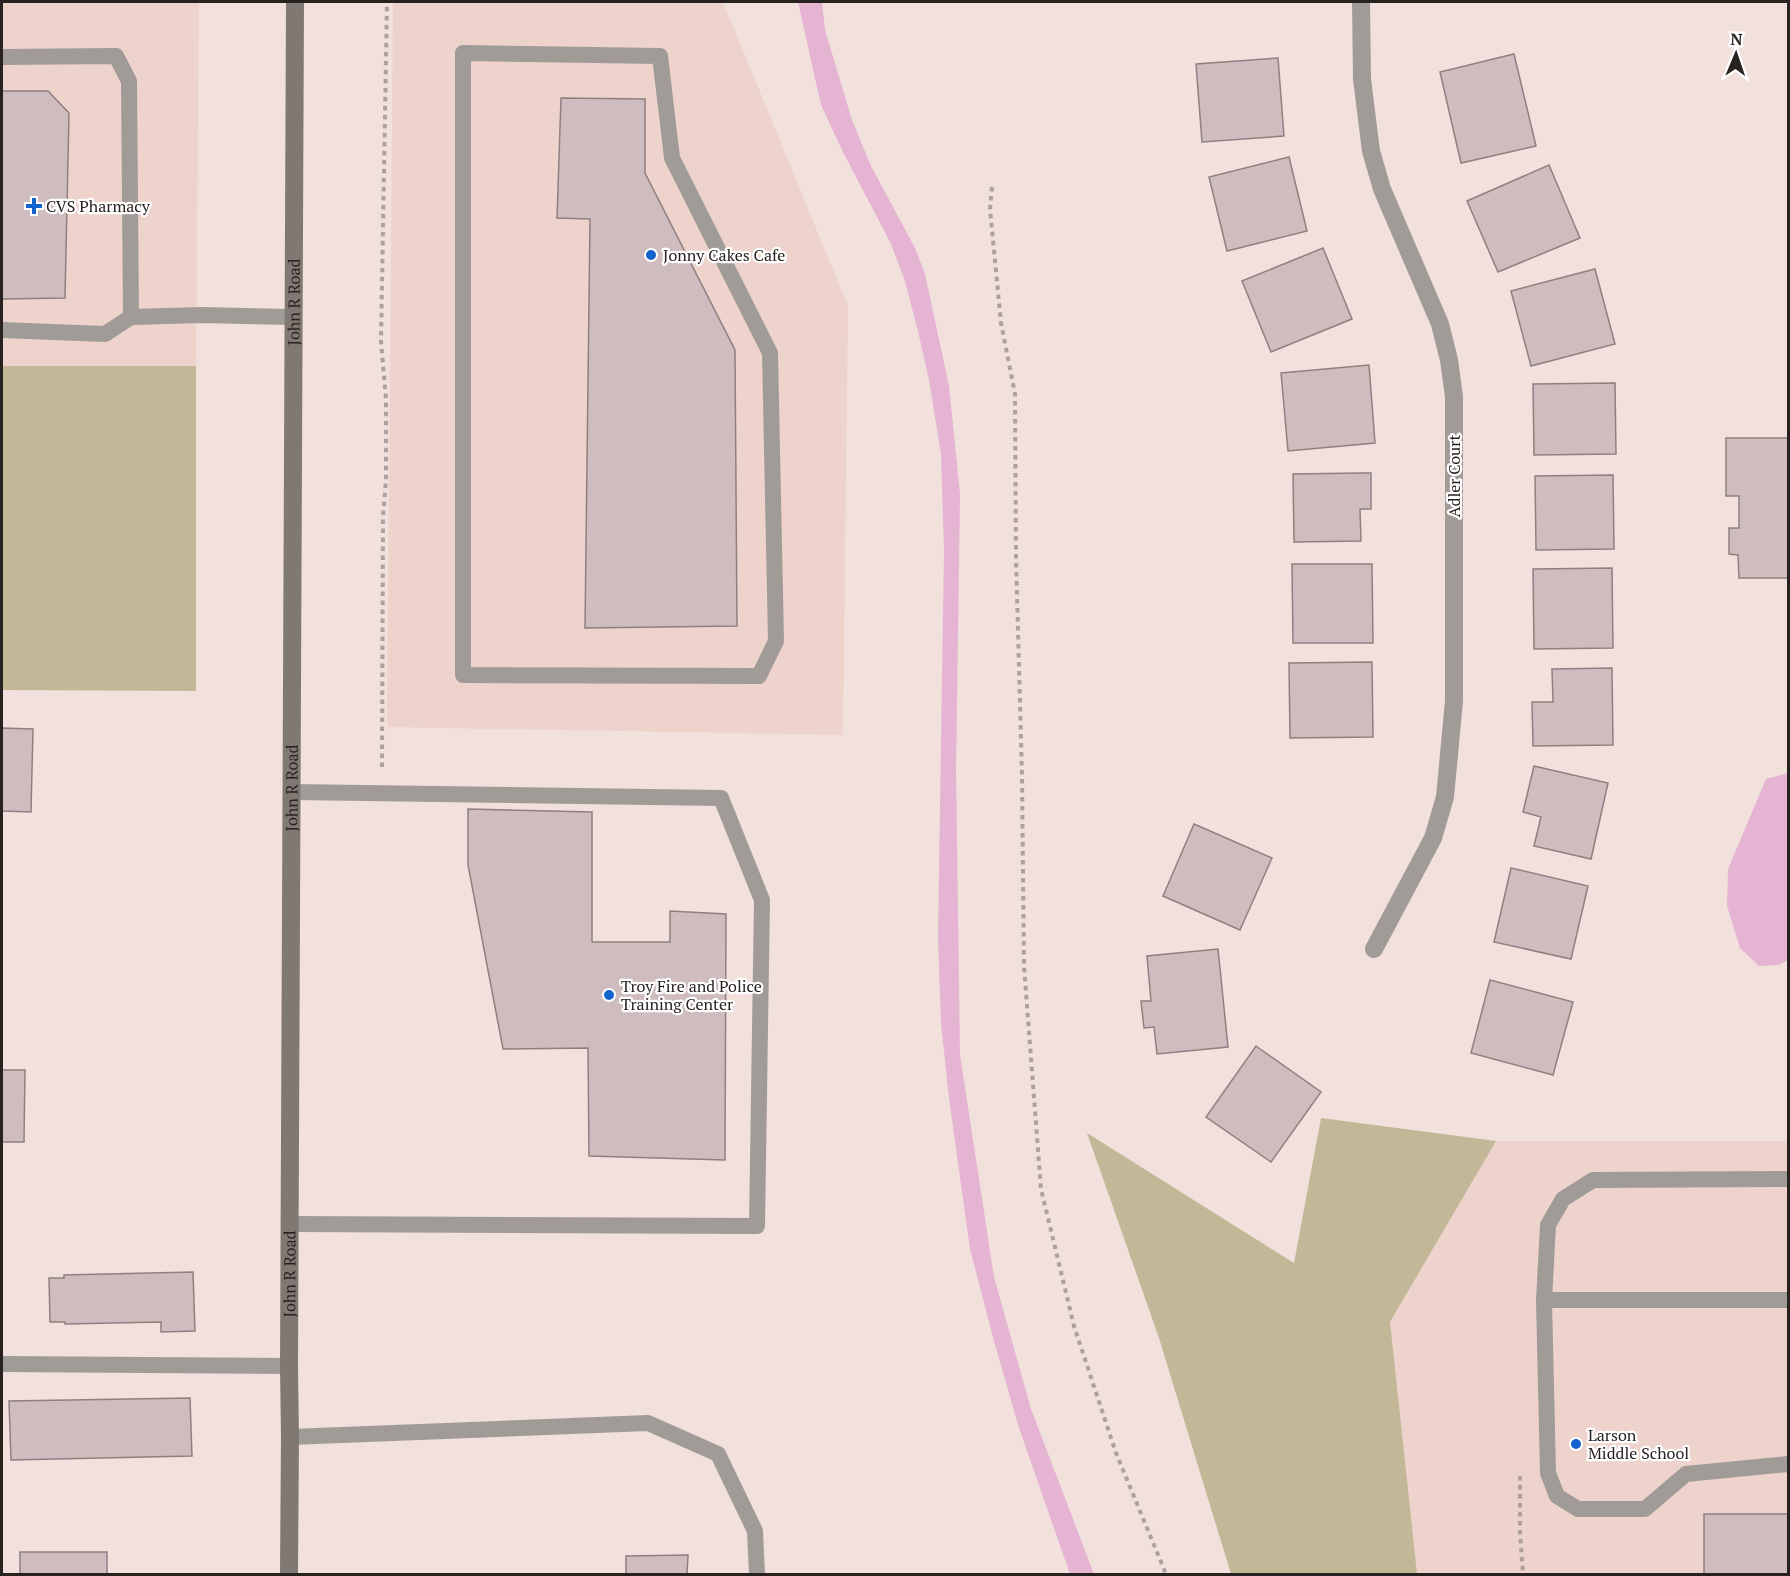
<svg xmlns="http://www.w3.org/2000/svg" width="1790" height="1576" viewBox="0 0 1790 1576" font-family="'PT Serif',serif">
  <style>
    .built { fill: #edd3cc }
    .green { fill: #c2b897 }
    .water { fill: #e5b4d2 }
    .building { fill: #cebcbe; stroke: #907f81; stroke-width: 1.5 }
    .lines { fill: none; stroke-linecap: round; stroke-linejoin: round }
    .path { stroke: #aea09c; stroke-width: 4; stroke-dasharray: 4.5 4.5; stroke-linecap: butt }
    .lane { stroke: #a19b97; stroke-width: 16 }
    .street { stroke: #a19b97; stroke-width: 18 }
    .secondary { stroke: #807872; stroke-width: 18 }
    .poi-dot { fill: #1363cd; stroke: #fff; stroke-width: 2 }
    .labels { text-anchor: middle; dominant-baseline: central; stroke-width: 4.5; stroke-linejoin: round; paint-order: stroke }
    .poi-label { font-size: 16px; fill: #27211f; stroke: #fff; text-anchor: start }
    .street-label { font-size: 16px; fill: #27211f; stroke: #fff }
  </style>
  <rect width="100%" height="100%" fill="#f1e0db"/>
  <g class="built">
    <polygon points="2,2 199,2 196,366 2,366"/>
    <polygon points="393,2 723,2 848,306 843,735 387,727"/>
    <polygon points="1362,1141 1788,1141 1788,1574 1363,1574"/>
  </g>
  <g class="green">
    <polygon points="2,366 196,366 196,691 2,690"/>
    <polygon points="1321,1118 1496,1141 1390,1322 1417,1574 1231,1574 1159,1338 1087,1133 1294,1263"/>
  </g>
  <g class="water">
    <polygon points="798,2 822,2 825,30 852,120 871,166 915,248 925,274 949,386 960,494 956,771 960,1055 994,1277 1031,1409 1094,1574 1070,1574 1019,1428 994,1341 970,1249 949,1098 941,1023 938,937 944,550 941,454 929,380 918,331 904,278 891,244 843,152 821,105"/>
    <polygon points="1788,773 1788,960 1779,965 1759,966 1740,948 1727,906 1728,869 1766,779"/>
  </g>
  <g class="building">
    <polygon points="1514,54 1536,146 1461,163 1440,72"/>
    <polygon points="1278,58 1284,136 1202,142 1196,64"/>
    <polygon points="2,91 48,91 69,113 65,298 2,299"/>
    <polygon points="561,98 645,99 645,173 735,350 737,626 585,628 590,219 557,218"/>
    <polygon points="1289,157 1307,231 1227,251 1209,177"/>
    <polygon points="1549,165 1580,238 1498,272 1467,201"/>
    <polygon points="1323,248 1352,319 1271,352 1242,281"/>
    <polygon points="1595,269 1615,344 1531,366 1511,291"/>
    <polygon points="1369,365 1375,443 1288,451 1281,373"/>
    <polygon points="1615,383 1616,454 1534,455 1533,384"/>
    <polygon points="1726,438 1788,438 1788,578 1739,578 1738,555 1729,554 1729,528 1739,528 1739,496 1726,496"/>
    <polygon points="1360,473 1371,473 1371,509 1360,509 1361,541 1294,542 1293,474"/>
    <polygon points="1613,475 1614,549 1536,550 1535,476"/>
    <polygon points="1292,564 1372,564 1373,643 1293,643"/>
    <polygon points="1612,568 1613,648 1534,649 1533,569"/>
    <polygon points="1372,662 1373,737 1290,738 1289,663"/>
    <polygon points="1612,668 1613,745 1533,746 1532,702 1553,702 1552,669"/>
    <polygon points="2,728 33,729 31,812 2,811"/>
    <polygon points="1534,766 1608,783 1591,859 1534,846 1541,817 1523,812"/>
    <polygon points="468,809 592,812 592,942 670,942 670,911 726,914 725,1160 589,1156 588,1048 503,1049 468,865"/>
    <polygon points="1194,824 1272,858 1240,930 1163,896"/>
    <polygon points="1511,868 1588,886 1571,959 1494,942"/>
    <polygon points="1218,949 1228,1047 1157,1054 1154,1027 1144,1028 1141,1001 1151,1001 1147,956"/>
    <polygon points="1490,980 1573,1002 1553,1075 1471,1053"/>
    <polygon points="1256,1046 1321,1092 1271,1162 1206,1117"/>
    <polygon points="2,1070 25,1070 24,1142 2,1142"/>
    <polygon points="193,1272 195,1331 161,1332 161,1322 65,1324 65,1322 50,1322 49,1278 64,1278 64,1275"/>
    <polygon points="190,1398 192,1456 11,1460 9,1401"/>
    <rect x="1704" y="1514" width="84" height="60"/>
    <rect x="20" y="1552" width="87" height="22"/>
    <polygon points="688,1555 687,1574 626,1574 626,1556"/>
  </g>
  <g class="lines">
    <g class="path">
      <polyline points="992,187 990,209 1001,323 1015,394 1016,559 1022,775 1024,966 1041,1189 1074,1326 1116,1453 1166,1574"/>
      <polyline points="382,767 383,516 386,480 386,399 381,341 387,2"/>
      <polyline points="1520,1476 1520,1533 1523,1574"/>
    </g>
    <g class="lane">
      <polygon points="463,53 660,56 672,158 770,353 776,641 759,676 463,675"/>
      <polyline points="2,57 116,56 129,81 131,317 203,315 293,317"/>
      <polyline points="2,330 105,334 131,317"/>
      <polyline points="1788,1179 1593,1180 1563,1199 1548,1225 1544,1300 1548,1473 1557,1496 1578,1509 1645,1509 1686,1474 1788,1464"/>
      <polyline points="290,1224 757,1226 762,900 721,798 292,792"/>
      <polyline points="1544,1300 1788,1300"/>
      <polyline points="2,1364 289,1366"/>
      <polyline points="290,1437 648,1423 718,1454 755,1531 757,1574"/>
    </g>
    <polyline class="street" points="1361,2 1362,79 1371,151 1382,189 1440,324 1449,360 1454,397 1454,701 1445,797 1433,838 1374,949"/>
    <path class="secondary" id="s1" d="M 289,1574 L 290,1437 L 289,1366 L 295,2"/>
  </g>
  <g class="poi-dot">
    <path d="M31 197h6v6h6v6h-6v6h-6v-6h-6v-6h6z"/>
    <circle cx="651" cy="255" r="6"/>
    <circle cx="609" cy="995" r="6"/>
    <circle cx="1576" cy="1444" r="6"/>
  </g>
  <g class="labels">
    <g class="poi-label">
      <text x="46" y="206">CVS Pharmacy</text>
      <text x="663" y="255">Jonny Cakes Cafe</text>
      <text x="621" y="986">Troy Fire and Police<tspan x="621" dy="18">Training Center</tspan></text>
      <text x="1588" y="1435">Larson<tspan x="1588" dy="18">Middle School</tspan></text>
    </g>
    <g class="street-label">
      <text stroke="none"><textPath href="#s1" startOffset="1272">John R Road</textPath></text>
      <text transform="translate(1454 476) rotate(-90)">Adler Court</text>
      <text stroke="none"><textPath href="#s1" startOffset="786">John R Road</textPath></text>
      <text stroke="none"><textPath href="#s1" startOffset="300">John R Road</textPath></text>
    </g>
  </g>
  <rect width="1790" height="1576" fill="none" stroke="#27211f" stroke-width="6"/>
  <g transform="translate(1736 54) rotate(2)" stroke="#ffffff" stroke-width="4.5" paint-order="stroke">
  <path d="M0-4.5L10 22L0 15L-10 22Z" fill="#27211f"/>
  <text y="-9" font-size="16" font-weight="bold" text-anchor="middle" fill="#27211f">N</text>
  </g>
</svg>
